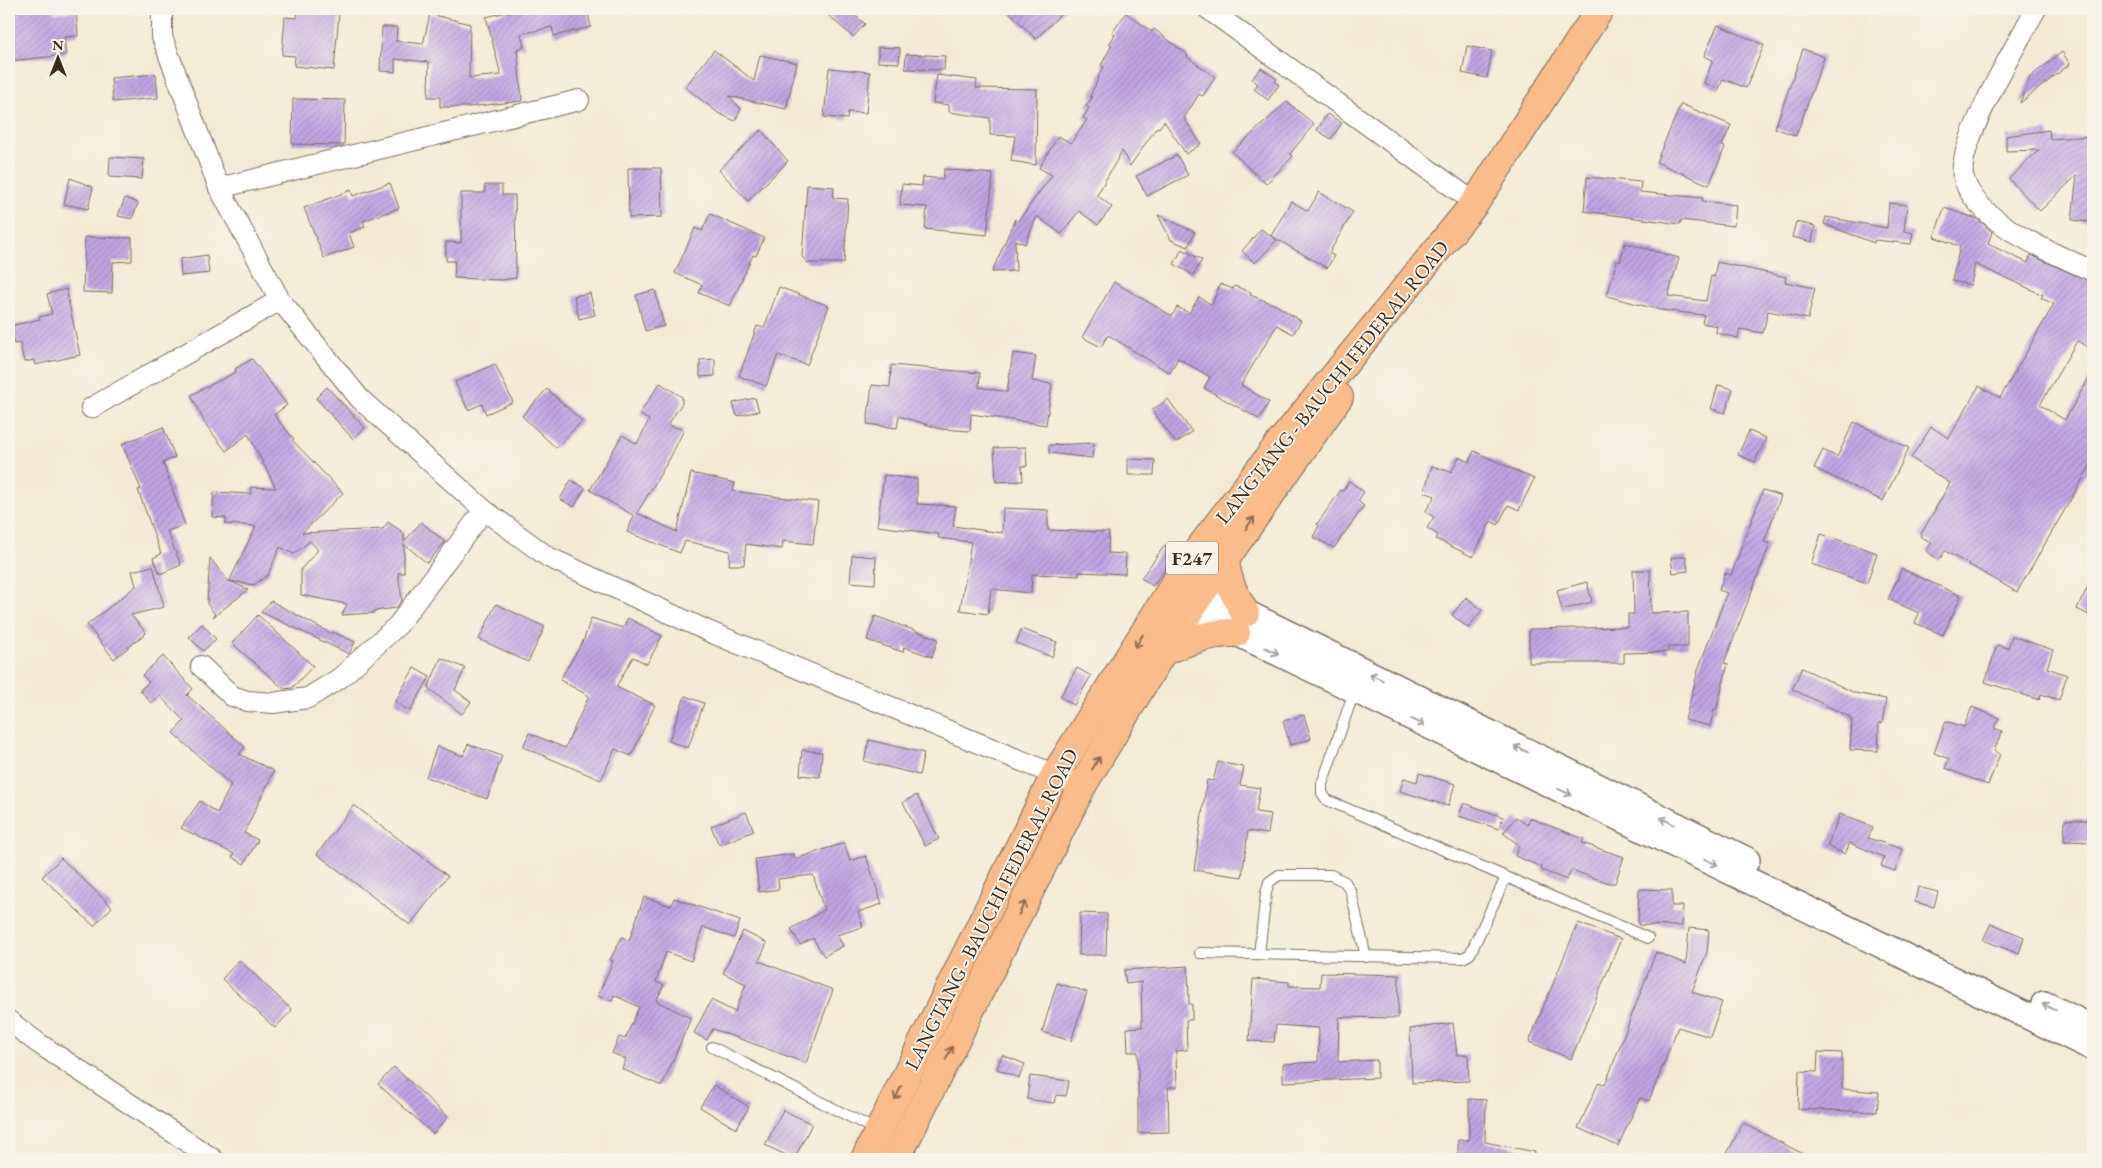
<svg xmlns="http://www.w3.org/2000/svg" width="2102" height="1168" viewBox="0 0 2102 1168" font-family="'EB Garamond',serif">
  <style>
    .building { fill: url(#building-hatch) }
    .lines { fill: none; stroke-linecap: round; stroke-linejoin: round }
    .service-casing { stroke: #7b6d5e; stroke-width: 12 }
    .minor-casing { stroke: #7b6d5e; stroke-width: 22 }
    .tertiary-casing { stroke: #7b6d5e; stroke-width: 28 }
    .primary-casing { stroke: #7b6d5e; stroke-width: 30 }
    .service { stroke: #fff; stroke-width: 10 }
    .minor { stroke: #fff; stroke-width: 20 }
    .tertiary { stroke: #fff; stroke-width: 25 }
    .primary { stroke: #f9bc8a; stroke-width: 28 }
    .oneway { stroke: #906c4f }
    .oneway2 { stroke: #a79f9a }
    .labels { text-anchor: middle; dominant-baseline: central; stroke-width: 4; stroke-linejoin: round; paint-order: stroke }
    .shield { fill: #f7f3e8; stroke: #73665b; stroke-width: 1 }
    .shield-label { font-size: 19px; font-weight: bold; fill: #3b2a1e }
    .street-label { font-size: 20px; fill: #3b2a1e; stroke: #f7f3e8 }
  </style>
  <defs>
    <pattern id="building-hatch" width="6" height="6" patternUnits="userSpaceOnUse" patternTransform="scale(1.25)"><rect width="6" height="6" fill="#c1a5e4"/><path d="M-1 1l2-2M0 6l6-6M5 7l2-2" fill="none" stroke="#9e87b8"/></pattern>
  </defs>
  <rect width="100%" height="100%" fill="#f7f3e8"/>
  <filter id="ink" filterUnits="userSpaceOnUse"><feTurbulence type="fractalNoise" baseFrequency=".02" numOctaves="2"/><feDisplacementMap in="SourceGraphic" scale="10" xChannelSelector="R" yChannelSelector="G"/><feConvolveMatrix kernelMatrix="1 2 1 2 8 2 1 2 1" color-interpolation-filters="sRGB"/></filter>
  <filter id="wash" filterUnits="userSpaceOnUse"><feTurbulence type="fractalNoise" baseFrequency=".0096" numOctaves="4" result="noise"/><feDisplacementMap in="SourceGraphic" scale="20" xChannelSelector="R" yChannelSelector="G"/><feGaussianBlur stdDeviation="1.12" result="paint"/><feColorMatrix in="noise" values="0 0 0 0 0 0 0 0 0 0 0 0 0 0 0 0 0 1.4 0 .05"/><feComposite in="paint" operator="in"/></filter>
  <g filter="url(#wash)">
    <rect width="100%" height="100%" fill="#f2ead4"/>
    <g id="blocks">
      <g class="building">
        <polygon points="9,9 54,9 54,13 76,11 78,36 64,37 66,55 9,61"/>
        <polygon points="298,9 339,13 334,70 294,66 295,56 282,55 285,17 297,18"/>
        <polygon points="519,9 587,9 591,27 554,36 552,27 521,34 524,47 517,49 522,101 468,107 440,107 440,97 428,97 429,62 395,59 395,72 380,71 382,27 397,27 396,41 423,44 430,14 470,24 469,78 501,75 486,17"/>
        <polygon points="821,9 847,9 865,24 853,37"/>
        <polygon points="1006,9 1066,9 1036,39"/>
        <polygon points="1126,13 1152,32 1154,29 1188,55 1187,57 1215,77 1203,96 1199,94 1184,118 1201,144 1186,154 1164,121 1159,128 1157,127 1130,166 1122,151 1097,195 1112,207 1098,225 1079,211 1061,234 1037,216 1025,244 1015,240 1016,271 992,272 1015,219 1015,225 1052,175 1039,168 1058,136 1071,143 1087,120 1083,118 1089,108 1086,106 1092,98 1090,96 1099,77 1098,76 1104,67 1101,65 1112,45 1109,44 1115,35 1112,33"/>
        <polygon points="1718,25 1764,45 1746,88 1723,79 1719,89 1704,83 1713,60 1704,56"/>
        <polygon points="1467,46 1492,51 1487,78 1462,73"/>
        <polygon points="878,47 900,48 899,63 878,62"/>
        <polygon points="1803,49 1824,57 1796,136 1775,128"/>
        <polygon points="714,50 754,81 760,55 797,63 786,109 729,96 741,109 735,121 718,113 685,87"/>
        <polygon points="2062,52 2070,64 2020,103 2030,77"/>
        <polygon points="906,54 945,56 944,70 905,69"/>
        <polygon points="829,68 870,72 866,113 848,112 847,119 824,117"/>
        <polygon points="1261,68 1277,79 1275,82 1279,85 1268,100 1254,89 1258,84 1252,79"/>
        <polygon points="156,74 158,98 113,102 111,78"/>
        <polygon points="937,75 977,80 976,88 1037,89 1036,165 1011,161 1015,136 990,135 990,118 949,112 949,105 933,103"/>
        <polygon points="293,99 345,100 344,145 292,144"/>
        <polygon points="1287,102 1314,124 1290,154 1293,156 1266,184 1232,152"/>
        <polygon points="1681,104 1731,125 1722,146 1725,147 1709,185 1656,162"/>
        <polygon points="1327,114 1342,123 1331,139 1317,130"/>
        <polygon points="761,130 788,161 748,201 719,170"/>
        <polygon points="2049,130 2050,139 2093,136 2093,195 2090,222 2072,220 2077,175 2040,211 2009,179 2039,150 2006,151 2006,136"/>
        <polygon points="1177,155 1188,175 1147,196 1136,176"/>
        <polygon points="110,157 144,159 142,179 109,177"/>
        <polygon points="628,168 661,168 662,217 629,218"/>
        <polygon points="944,169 993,174 987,235 925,229 927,207 900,205 902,184 922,186 923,177 943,179"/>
        <polygon points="1587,177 1641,182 1640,192 1703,198 1702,201 1736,205 1734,226 1681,220 1680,224 1584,211"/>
        <polygon points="70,178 93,187 88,209 64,204"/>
        <polygon points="390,183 399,208 363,221 365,227 349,233 354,247 324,258 304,208 351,190 353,196"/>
        <polygon points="485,185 502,185 502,195 515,195 516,278 501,280 454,278 455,261 446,261 446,242 461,243 461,193 485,193"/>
        <polygon points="807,185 834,187 833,198 848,199 844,263 808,263 802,257"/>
        <polygon points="1319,192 1353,212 1329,253 1334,256 1327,268 1271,236 1291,201 1308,211"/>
        <polygon points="125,198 138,203 132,219 118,216"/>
        <polygon points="1889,203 1907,205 1904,231 1913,233 1911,244 1875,240 1874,243 1824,224 1826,217 1887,228"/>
        <polygon points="1944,208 1978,219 1992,232 1988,244 2028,263 2031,255 2093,283 2093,350 2077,341 2040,405 2065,420 2093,371 2093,461 2017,592 1945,551 1939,560 1926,551 1932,543 1920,536 1950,483 1911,458 1931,427 1949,438 1979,386 2000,398 2054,304 2041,298 2043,295 1975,264 1971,285 1952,281 1960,246 1934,237"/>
        <polygon points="710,214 764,238 756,256 753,255 730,306 699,293 702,285 675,273 695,228 702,231"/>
        <polygon points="1158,215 1195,232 1188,247 1171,240"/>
        <polygon points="1796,222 1815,226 1812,242 1792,237"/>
        <polygon points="1261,229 1277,240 1255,263 1242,251"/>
        <polygon points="85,237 132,238 132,261 113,262 112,293 83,292"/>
        <polygon points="1625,243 1679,258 1668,296 1706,301 1711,276 1714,277 1717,262 1786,277 1785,282 1815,288 1808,319 1768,311 1763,333 1740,329 1738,338 1716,333 1717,326 1702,323 1704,315 1660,310 1607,296 1617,261 1620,262"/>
        <polygon points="1182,249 1202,260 1193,275 1174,264"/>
        <polygon points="207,255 209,273 181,276 180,259"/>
        <polygon points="1114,282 1172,316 1177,307 1189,313 1199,297 1212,305 1220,284 1233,289 1234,286 1251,292 1250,295 1276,305 1301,321 1293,334 1277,325 1241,385 1269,402 1259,419 1204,388 1210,377 1178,358 1170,373 1108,335 1101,347 1082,337"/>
        <polygon points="779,287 829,306 807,365 778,355 766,386 739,376 757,326 764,328"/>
        <polygon points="66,289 80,355 35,365 34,360 24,362 20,343 14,344 10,326 40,319 39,317 52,314 47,294"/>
        <polygon points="655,290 664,326 645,331 636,295"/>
        <polygon points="590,293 595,315 579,319 574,296"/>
        <polygon points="1013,353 1036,356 1032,381 1052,384 1046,425 971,414 970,431 941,429 899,416 897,428 867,424 872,385 890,387 891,365 980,373 979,387 1007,392"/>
        <polygon points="252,359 287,405 274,415 294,439 292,440 343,493 302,533 383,529 388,522 404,533 404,542 421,522 445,542 427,563 404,544 404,573 398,573 402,600 396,608 374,611 374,613 342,615 347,604 301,595 301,569 318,550 310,541 294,554 280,547 268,575 254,585 230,581 248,590 213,617 215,614 207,604 210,558 229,582 256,526 226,524 226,518 212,517 214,492 251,494 251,487 276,488 248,434 226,451 206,425 191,395 236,372 235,369"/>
        <polygon points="715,359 715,376 700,377 700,360"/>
        <polygon points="495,364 513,402 486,414 482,404 468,410 455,382"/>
        <polygon points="660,383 682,397 682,403 668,425 684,430 670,458 637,513 677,532 691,473 735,483 733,491 818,502 813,544 783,541 782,549 746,544 744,565 729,565 730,551 685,541 680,553 627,532 634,516 590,490 622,435 637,444 649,420 639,414"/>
        <polygon points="1718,385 1733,389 1725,413 1711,409"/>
        <polygon points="327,387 365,428 353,439 316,398"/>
        <polygon points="547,389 582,421 556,448 522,416"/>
        <polygon points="755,398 759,411 737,416 733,403"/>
        <polygon points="1168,399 1192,432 1176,443 1152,410"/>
        <polygon points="1854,422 1909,448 1883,501 1814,468 1823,450 1837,457"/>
        <polygon points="163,427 175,457 163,463 185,525 167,531 181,565 160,574 153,558 161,554 138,490 141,489 122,444"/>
        <polygon points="1749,431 1766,438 1755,462 1738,455"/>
        <polygon points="1094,443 1092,458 1049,453 1049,445"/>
        <polygon points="1026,447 1027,466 1022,466 1023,481 996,482 994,448"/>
        <polygon points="1474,451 1534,479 1519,510 1508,505 1498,525 1491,521 1473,557 1436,539 1438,535 1427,528 1434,517 1425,512 1435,496 1424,492 1432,466 1451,472 1459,457 1469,462"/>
        <polygon points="1128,459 1155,460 1154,475 1128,475"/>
        <polygon points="884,475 917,479 917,504 956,506 953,526 1002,533 1003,508 1048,510 1048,530 1109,532 1108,553 1126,554 1125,574 1079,572 1079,576 1032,574 1031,593 991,589 988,614 960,610 971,542 938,538 939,534 877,526"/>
        <polygon points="571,480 585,488 574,507 560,499"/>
        <polygon points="1349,481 1364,492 1358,501 1364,506 1334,548 1313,537 1319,526 1317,524 1341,490 1343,491"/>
        <polygon points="1763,490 1781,496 1764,542 1770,544 1724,663 1728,664 1716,711 1714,710 1710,726 1685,720 1699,667 1727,593 1719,590 1725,573 1731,575"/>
        <polygon points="1821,534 1877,553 1867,583 1811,564"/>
        <polygon points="1165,545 1176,553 1153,586 1141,578"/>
        <polygon points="852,555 876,557 875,584 850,582"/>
        <polygon points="1686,556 1688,571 1673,573 1671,558"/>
        <polygon points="153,566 164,607 131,615 146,633 114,659 87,625 136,586 132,571"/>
        <polygon points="1902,569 1961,596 1943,635 1915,623 1919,613 1888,599"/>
        <polygon points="1633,570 1650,570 1651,613 1688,612 1688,647 1668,647 1668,652 1624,653 1624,663 1529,663 1529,629 1628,627 1628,614 1634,614"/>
        <polygon points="2093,576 2093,617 2077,609"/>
        <polygon points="1587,582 1592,602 1562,610 1557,590"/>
        <polygon points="1466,597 1482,610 1468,628 1452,615"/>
        <polygon points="271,601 332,634 333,632 355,642 349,654 261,612"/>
        <polygon points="496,604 545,627 528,662 479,639"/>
        <polygon points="258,615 313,666 292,688 284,689 232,643"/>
        <polygon points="875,616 938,639 932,657 904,647 903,652 867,640"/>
        <polygon points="591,618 623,628 628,618 662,636 647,664 633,657 616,687 655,705 631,756 615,749 601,780 523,747 529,733 565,748 589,696 560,680 584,639"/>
        <polygon points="202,624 216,639 203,651 189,637"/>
        <polygon points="1021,629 1057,642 1052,657 1016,643"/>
        <polygon points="2012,636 2053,650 2047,668 2067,675 2059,700 2041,694 2039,700 1985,682 1997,645 2008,648"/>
        <polygon points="163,656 193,689 187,695 245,747 239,754 274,771 244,833 258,840 244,864 232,857 234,854 181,828 200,801 217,813 231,785 173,733 184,721 160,696 151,703 140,690 149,682 142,675"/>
        <polygon points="441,658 465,668 455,690 471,702 462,714 428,688"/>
        <polygon points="414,668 430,677 410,711 395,702"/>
        <polygon points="1077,668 1091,676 1074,705 1060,697"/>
        <polygon points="1802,668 1855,693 1886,699 1882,724 1879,723 1878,751 1850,750 1852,720 1850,720 1850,717 1792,689"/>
        <polygon points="685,696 704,703 688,748 669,741"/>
        <polygon points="1972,707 1999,718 1994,728 2002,731 1994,751 2000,754 1988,785 1945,768 1949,759 1934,753 1946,721 1964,727"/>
        <polygon points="1304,715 1311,739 1290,745 1283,721"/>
        <polygon points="869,740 924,753 919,775 864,761"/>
        <polygon points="468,744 502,756 487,799 426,777 437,746 463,756"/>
        <polygon points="802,750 822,752 820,777 800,775"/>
        <polygon points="1218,762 1244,767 1240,785 1260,788 1256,812 1271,814 1268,834 1248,831 1242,877 1194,870 1207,780 1213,781"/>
        <polygon points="1419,773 1455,784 1448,806 1400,791 1404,778 1417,782"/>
        <polygon points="917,795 939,839 925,846 903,802"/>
        <polygon points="1464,803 1503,817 1499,829 1459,816"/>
        <polygon points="354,805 448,876 410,925 317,854"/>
        <polygon points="746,812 754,831 719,845 711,826"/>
        <polygon points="1840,814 1873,827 1868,838 1902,849 1895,871 1881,866 1884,857 1850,843 1845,854 1827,846"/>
        <polygon points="1516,817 1527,825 1530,818 1584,839 1582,843 1624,857 1615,883 1609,883 1571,870 1567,880 1541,870 1542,867 1515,856 1519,845 1503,833"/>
        <polygon points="2065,820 2093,820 2093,842 2064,841"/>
        <polygon points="844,843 850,861 866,856 882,904 858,912 863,927 837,935 843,946 824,956 813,938 800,945 791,929 824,910 813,875 778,879 779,889 759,892 755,859 794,854 795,859"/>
        <polygon points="61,858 112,907 94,926 42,877"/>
        <polygon points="1918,887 1938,892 1934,907 1915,902"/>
        <polygon points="1639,889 1672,890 1672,906 1683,906 1682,926 1638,925"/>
        <polygon points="644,897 671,906 674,898 740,921 734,938 703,927 691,961 666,952 656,982 664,985 656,1001 691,1018 662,1086 622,1069 626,1059 612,1053 619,1037 625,1039 639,1007 614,995 612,1001 598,996 613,961 610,960 622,937 629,941"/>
        <polygon points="1080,913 1107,914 1106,955 1079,955"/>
        <polygon points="1578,923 1621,939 1571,1059 1529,1042"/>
        <polygon points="1991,923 2024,937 2019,954 1983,940"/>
        <polygon points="1689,928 1709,930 1707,952 1692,992 1722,1002 1710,1037 1678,1027 1649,1101 1640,1098 1618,1146 1578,1128 1599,1082 1605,1085 1656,952 1686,964"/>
        <polygon points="743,931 767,943 759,961 833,990 806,1063 713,1029 707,1040 694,1033 711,1000 735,1012 746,984 723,973"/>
        <polygon points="239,960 292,1010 275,1028 222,979"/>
        <polygon points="1188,966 1189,1004 1192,1004 1192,1020 1186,1020 1187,1050 1176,1051 1177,1087 1168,1087 1169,1132 1138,1133 1138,1052 1128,1052 1127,1028 1142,1027 1141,982 1126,984 1124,970"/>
        <polygon points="1321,973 1399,975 1398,1018 1339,1017 1338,1062 1377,1060 1377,1078 1283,1082 1283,1064 1318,1062 1319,1028 1276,1025 1274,1042 1249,1041 1253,979 1289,982 1289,986 1320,987"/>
        <polygon points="1057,983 1087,992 1071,1041 1042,1032"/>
        <polygon points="1453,1023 1457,1055 1468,1055 1469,1081 1412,1083 1410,1029"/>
        <polygon points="1818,1052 1842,1053 1842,1089 1879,1092 1877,1112 1798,1109 1799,1071 1817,1072"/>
        <polygon points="1002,1055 1025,1064 1019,1078 997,1069"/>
        <polygon points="394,1067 448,1117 433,1134 378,1084"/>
        <polygon points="1030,1076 1069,1081 1066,1096 1056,1095 1054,1103 1027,1099"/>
        <polygon points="714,1085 749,1107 736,1129 700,1107"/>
        <polygon points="1469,1099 1486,1100 1485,1142 1535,1152 1534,1159 1458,1159 1458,1140 1469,1140"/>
        <polygon points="783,1110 812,1124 794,1159 765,1145"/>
        <polygon points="1743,1123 1813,1159 1724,1159"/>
      </g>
    </g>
  </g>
  <g filter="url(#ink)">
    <use href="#blocks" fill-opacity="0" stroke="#7b6d5e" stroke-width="1"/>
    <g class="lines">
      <g class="service-casing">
        <g id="service">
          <polyline points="1354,692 1322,784 1322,793 1327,800 1648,938"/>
          <polyline points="1200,953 1463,958 1470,954 1506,877"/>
          <polyline points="1259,954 1266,893 1269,882 1279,875 1331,875 1345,882 1351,892 1366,957"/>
          <polyline points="712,1047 878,1131"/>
        </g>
      </g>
      <g class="minor-casing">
        <g id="minor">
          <polyline points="162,9 162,37 219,188 280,300 360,399 484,510 548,557 710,632 1082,786"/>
          <polyline points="1208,9 1475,203"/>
          <path d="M 2036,9 C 2019,40 1957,144 1963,175 C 1972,221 2054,254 2093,271"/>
          <polyline points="219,188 579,100"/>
          <polyline points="91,408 280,300"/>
          <polyline points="201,666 232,696 247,701 273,703 308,698 340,678 398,625 484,510"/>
          <polyline points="9,1021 38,1043 213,1159"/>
        </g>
      </g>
      <g class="tertiary-casing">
        <g id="tertiary">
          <path d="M 1194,583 L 1199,608 L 1208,619 C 1502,763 1799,903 2093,1048"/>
          <polyline points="1181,603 1203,598 1216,598 1747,860"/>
          <polyline points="2044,1004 2093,1028"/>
        </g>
      </g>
      <g class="primary-casing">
        <g id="primary">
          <path d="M 1225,558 C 1226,580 1235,595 1245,613"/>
          <path d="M 1163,651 C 1187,642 1210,632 1236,633"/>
          <polyline points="865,1159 1055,775 1186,566 1276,448 1475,203 1600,9"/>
          <polyline points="896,1159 1082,786 1163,651 1197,599 1339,397"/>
        </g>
      </g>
      <use href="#service" class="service"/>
      <use href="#minor" class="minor"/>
      <use href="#tertiary" class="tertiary"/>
      <use href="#primary" class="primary"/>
    </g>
    <defs><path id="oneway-shaft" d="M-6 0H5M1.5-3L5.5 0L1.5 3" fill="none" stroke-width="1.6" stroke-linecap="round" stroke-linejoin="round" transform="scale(1.25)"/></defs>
    <g class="oneway">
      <use href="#oneway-shaft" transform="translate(1250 523) rotate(-55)"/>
      <use href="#oneway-shaft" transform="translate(1139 641) rotate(122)"/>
      <use href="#oneway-shaft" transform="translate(1096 763) rotate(-59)"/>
      <use href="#oneway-shaft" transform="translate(1022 908) rotate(-64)"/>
      <use href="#oneway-shaft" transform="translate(949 1053) rotate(-64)"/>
      <use href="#oneway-shaft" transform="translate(898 1093) rotate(116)"/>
    </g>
    <g class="oneway2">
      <use href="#oneway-shaft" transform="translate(1272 651) rotate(26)"/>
      <use href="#oneway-shaft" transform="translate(1376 677) rotate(-154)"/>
      <use href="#oneway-shaft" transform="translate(1418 722) rotate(25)"/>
      <use href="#oneway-shaft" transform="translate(1521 749) rotate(-154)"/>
      <use href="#oneway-shaft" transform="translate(1565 792) rotate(25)"/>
      <use href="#oneway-shaft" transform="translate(1667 821) rotate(-154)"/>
      <use href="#oneway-shaft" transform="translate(1711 862) rotate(25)"/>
      <use href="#oneway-shaft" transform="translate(2049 1007) rotate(-154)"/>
    </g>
  </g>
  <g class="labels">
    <rect class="shield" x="1166" y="541.5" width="52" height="33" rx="4"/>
    <g class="shield-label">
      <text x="1192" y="558">F247</text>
    </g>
    <g class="street-label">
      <text transform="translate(1332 382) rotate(-51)">LANGTANG - BAUCHI FEDERAL ROAD</text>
      <text transform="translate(991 909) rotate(-63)">LANGTANG - BAUCHI FEDERAL ROAD</text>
    </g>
  </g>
  <rect width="2102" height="1168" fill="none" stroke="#f7f3e8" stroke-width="30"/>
  <g transform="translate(58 58)" stroke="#f7f3e8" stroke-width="4" paint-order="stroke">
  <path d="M0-4L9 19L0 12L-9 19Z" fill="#3b2a1e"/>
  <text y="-8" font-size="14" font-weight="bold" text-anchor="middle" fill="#3b2a1e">N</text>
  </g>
</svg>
